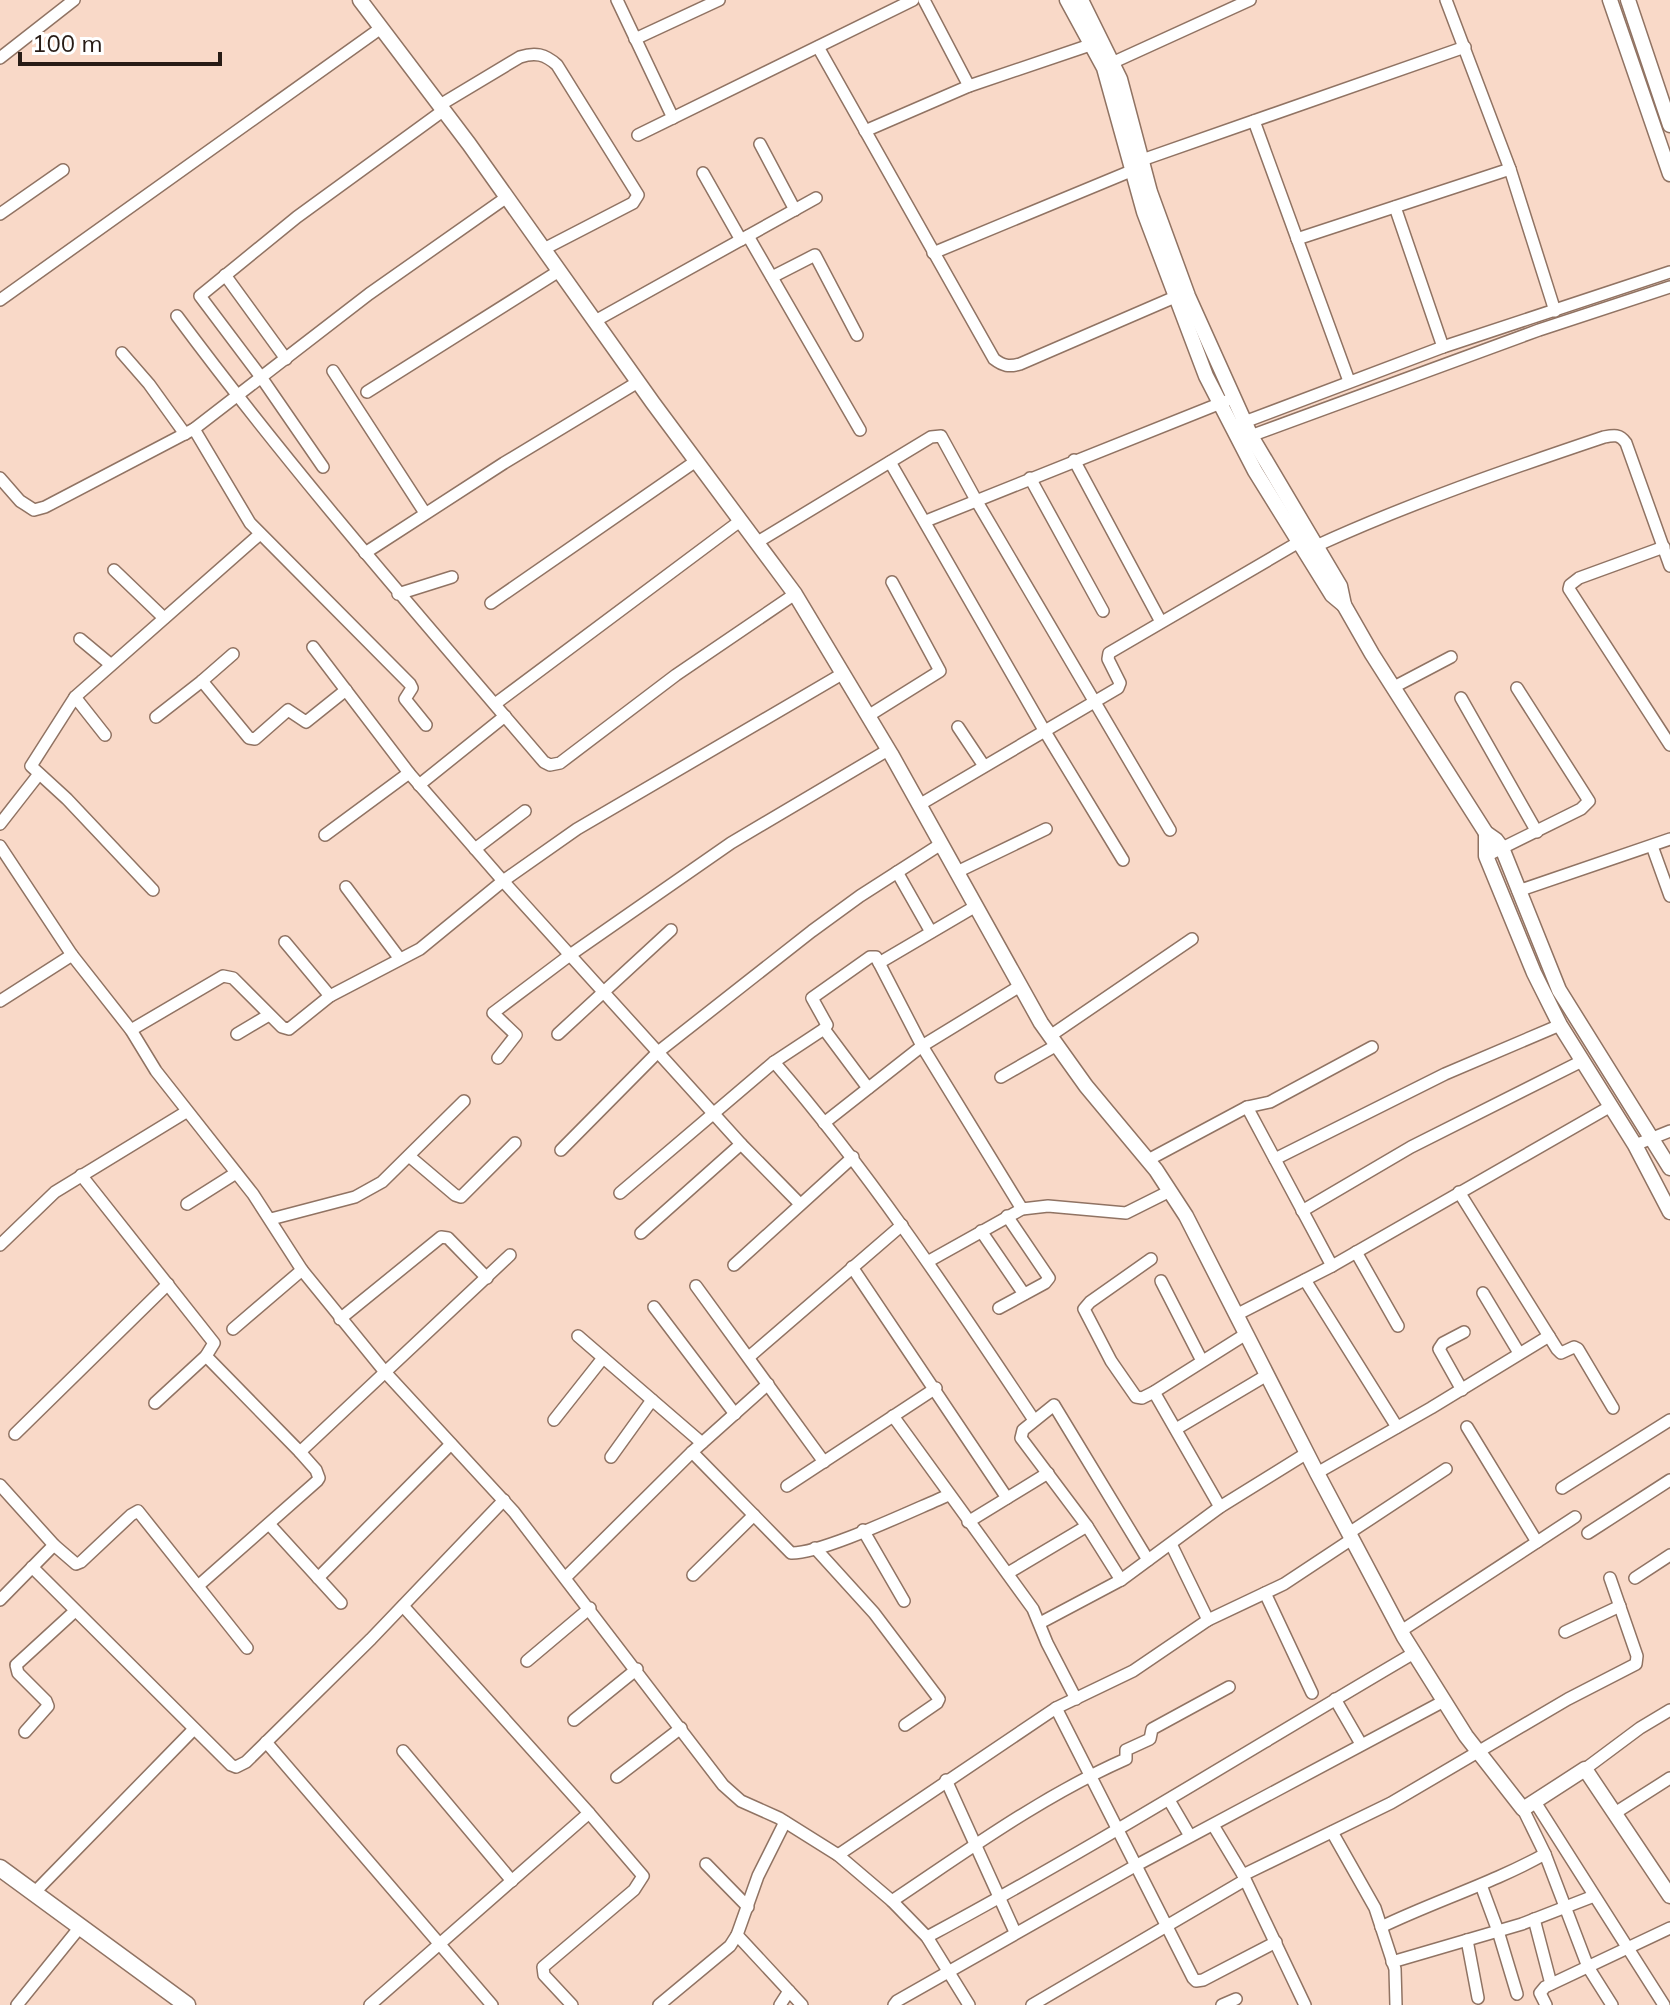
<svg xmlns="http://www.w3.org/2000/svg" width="1670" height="2005" viewBox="0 0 1670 2005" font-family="Mulish,sans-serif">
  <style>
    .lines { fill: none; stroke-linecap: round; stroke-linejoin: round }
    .minor-casing { stroke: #907363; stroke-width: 14 }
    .tertiary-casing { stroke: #907363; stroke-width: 17 }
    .secondary-casing { stroke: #907363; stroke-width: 19 }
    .minor { stroke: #fff; stroke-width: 11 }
    .tertiary { stroke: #fff; stroke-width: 14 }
    .secondary { stroke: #fff; stroke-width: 16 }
  </style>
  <rect width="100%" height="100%" fill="#f9d9c8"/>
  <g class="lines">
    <g class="minor-casing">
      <g id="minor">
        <polyline points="617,0 673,118"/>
        <polyline points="924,0 969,86"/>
        <polyline points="1446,0 1510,169 1555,311"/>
        <polyline points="635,39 719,0"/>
        <path d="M 818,47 L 994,359 C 1003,366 1009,367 1020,364 L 1175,297"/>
        <polyline points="0,58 74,0"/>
        <polyline points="1114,62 1250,0"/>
        <path d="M 440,105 L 520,57 C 535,52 545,54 557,65 L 638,195 L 633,203 L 544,249"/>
        <polyline points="1254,121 1349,381"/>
        <polyline points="865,131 969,86 1096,43"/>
        <polyline points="638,135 913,0"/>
        <polyline points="760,144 795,210"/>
        <polyline points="1142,160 1465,47"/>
        <polyline points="703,173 741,240"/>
        <polyline points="1395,207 1443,347"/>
        <polyline points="0,214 63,170"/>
        <polyline points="748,236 860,430"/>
        <polyline points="1297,239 1510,169"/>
        <polyline points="933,253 1131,171"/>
        <polyline points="225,275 286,359"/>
        <polyline points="772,277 815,255 857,335"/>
        <polyline points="0,300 381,28"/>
        <path d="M 177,316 C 292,471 419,616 544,762 L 550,765 L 560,763 L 676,675 L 795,594"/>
        <polyline points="595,321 816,198"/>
        <polyline points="122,353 149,384 185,434"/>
        <polyline points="333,371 425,513"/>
        <polyline points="367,392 559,271"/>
        <polyline points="1239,424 1443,347 1670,272"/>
        <polyline points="194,429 250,523 410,684 412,688 405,699 426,725"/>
        <polyline points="1245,438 1539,330 1670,287"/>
        <polyline points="1074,460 1161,622"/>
        <polyline points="890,462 1044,730 1123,860"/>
        <polyline points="323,467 261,377 200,296 297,217 444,110"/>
        <polyline points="0,478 20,501 34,510 45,507 194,429 369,294 507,197"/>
        <polyline points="1030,478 1103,611"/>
        <polyline points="926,521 1226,401"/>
        <polyline points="756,543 931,437 941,436 976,500 1170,830"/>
        <path d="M 1316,546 C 1410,503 1506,470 1604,437 C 1614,435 1620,434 1626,443 L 1670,566"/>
        <polyline points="1664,547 1579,578 1570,585 1569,589 1670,745"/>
        <polyline points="365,553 504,463 638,382"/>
        <polyline points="114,570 164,618"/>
        <polyline points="398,594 452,577"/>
        <polyline points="491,603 696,461"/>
        <polyline points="80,639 110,664"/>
        <polyline points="313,647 409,773 503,881 741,1144 800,1204"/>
        <polyline points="202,681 233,654"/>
        <polyline points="1394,687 1451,657"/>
        <polyline points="75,697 260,534"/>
        <polyline points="1461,698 1537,832"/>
        <polyline points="495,704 740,521"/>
        <polyline points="868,716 940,671 892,582"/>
        <polyline points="156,717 202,681 249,738 255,739 288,710 306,722 346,690"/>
        <polyline points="958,727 984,766"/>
        <polyline points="105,735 75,697 31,766 67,799 153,890"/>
        <polyline points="419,785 505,716"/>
        <polyline points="919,805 1118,688 1120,683 1108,659 1109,653 1299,542"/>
        <polyline points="0,824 39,774"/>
        <polyline points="325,835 409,773"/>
        <polyline points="0,846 72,955 131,1030 156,1071 253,1194 302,1270 385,1372 514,1512 723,1785 741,1801 779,1818 838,1855 892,1901 927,1937 969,2005"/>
        <polyline points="1652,846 1670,896"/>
        <polyline points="475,849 525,811"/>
        <polyline points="1486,856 1581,809 1589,801 1517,688"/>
        <polyline points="897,872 931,932"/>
        <polyline points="957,872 1046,829"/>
        <polyline points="346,887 400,959"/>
        <polyline points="1518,891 1670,839"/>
        <polyline points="285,942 330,996"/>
        <polyline points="879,963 976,906"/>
        <polyline points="0,1001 72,955"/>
        <polyline points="824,1029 827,1025 812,998 870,957 876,957 922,1046 1022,1209"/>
        <polyline points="131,1030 223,976 233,978 282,1027 289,1029 330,996 420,949 503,881 577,829 842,674"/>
        <polyline points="237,1034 269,1015"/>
        <polyline points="558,1034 671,930"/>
        <polyline points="1050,1036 1192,939"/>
        <polyline points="498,1058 516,1035 493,1013 570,955 731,843 888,750"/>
        <path d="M 774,1062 C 871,1174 952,1297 1034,1420"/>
        <polyline points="1001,1077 1057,1045"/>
        <polyline points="1247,1107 1332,1266"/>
        <polyline points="824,1123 922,1046 1020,986"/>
        <polyline points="1635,1145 1670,1131"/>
        <polyline points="561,1150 658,1052 812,931 860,896 941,844"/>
        <polyline points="409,1156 455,1195 461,1197 515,1143"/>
        <polyline points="1275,1159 1445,1074 1560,1025"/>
        <polyline points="1148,1160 1247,1107 1270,1102 1372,1047"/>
        <polyline points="81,1175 214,1343 206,1356 155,1403"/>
        <polyline points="1459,1192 1557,1349 1561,1353 1574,1347 1578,1349 1613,1408"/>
        <polyline points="620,1193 774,1062 824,1029 868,1088"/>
        <polyline points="187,1204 236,1173"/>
        <polyline points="1302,1211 1411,1147 1582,1061"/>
        <polyline points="271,1219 355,1197 382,1182 464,1101"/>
        <polyline points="981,1231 1024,1294"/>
        <polyline points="641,1233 741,1144"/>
        <polyline points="0,1245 55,1192 186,1112"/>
        <polyline points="1356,1252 1398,1326"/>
        <polyline points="1151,1259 1090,1302 1084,1309 1111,1361 1136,1397 1142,1398 1154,1392 1246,1334"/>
        <polyline points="929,1261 1022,1209 1048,1206 1126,1213 1170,1191"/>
        <polyline points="734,1265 853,1157"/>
        <polyline points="852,1267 1007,1498"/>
        <polyline points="1305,1280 1397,1427"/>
        <polyline points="1161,1281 1202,1361"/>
        <polyline points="696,1286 824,1462"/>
        <polyline points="1483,1293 1519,1353"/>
        <polyline points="654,1307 735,1414"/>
        <polyline points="999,1308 1045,1283 1049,1278 1007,1216"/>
        <polyline points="1236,1315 1332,1266 1611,1106"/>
        <polyline points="340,1319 441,1237 448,1238 487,1278"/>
        <polyline points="233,1329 302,1270"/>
        <polyline points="578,1336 702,1443"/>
        <polyline points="206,1356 300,1452 510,1255"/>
        <polyline points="749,1357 902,1225"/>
        <polyline points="1462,1390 1439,1349 1443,1343 1464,1332"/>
        <polyline points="1154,1392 1220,1507"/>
        <polyline points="893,1416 1033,1609 1047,1643 1076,1699"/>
        <polyline points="554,1420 603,1358"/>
        <polyline points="1176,1429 1267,1375"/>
        <polyline points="15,1434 168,1284"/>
        <path d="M 692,1452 L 791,1553 C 822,1554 915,1509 949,1495"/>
        <polyline points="611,1457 652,1400"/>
        <polyline points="1317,1473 1431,1408 1549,1336"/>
        <polyline points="0,1485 54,1545 76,1564 81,1562 131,1515 138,1511 247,1648"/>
        <polyline points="787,1486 936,1388"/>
        <polyline points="1562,1488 1670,1420"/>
        <polyline points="968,1522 1048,1473"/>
        <polyline points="269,1524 341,1603"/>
        <polyline points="863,1530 904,1601"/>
        <polyline points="1349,1533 1446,1469"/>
        <polyline points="1588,1533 1670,1480"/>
        <polyline points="1537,1542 1575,1517"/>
        <polyline points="1171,1544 1208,1620"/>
        <polyline points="815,1548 874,1613 939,1699 937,1703 905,1725"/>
        <polyline points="32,1567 231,1765 236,1767 246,1762 371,1639 504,1500"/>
        <polyline points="1008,1573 1087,1526"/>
        <polyline points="693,1575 754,1515"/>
        <polyline points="566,1577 692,1452 768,1384"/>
        <polyline points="318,1578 451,1444"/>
        <polyline points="1635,1578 1670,1555"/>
        <polyline points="1121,1580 1087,1526 1021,1438 1023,1430 1054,1405 1148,1560"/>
        <polyline points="198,1586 317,1481 319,1478 316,1470 300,1452"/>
        <polyline points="1265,1593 1312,1693"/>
        <polyline points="0,1600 54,1545"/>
        <polyline points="1040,1623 1121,1580 1220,1507 1307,1453"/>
        <polyline points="1401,1631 1537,1542 1467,1427"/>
        <polyline points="1565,1632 1620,1606"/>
        <polyline points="527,1661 590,1608"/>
        <polyline points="1335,1699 1361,1744"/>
        <polyline points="1056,1708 1193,1978 1196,1981 1203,1980 1276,1942"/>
        <polyline points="574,1720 637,1669"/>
        <polyline points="25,1732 48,1706 46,1701 18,1673 16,1665 75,1611"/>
        <polyline points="266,1742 492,2005"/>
        <polyline points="403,1751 512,1881"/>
        <polyline points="1585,1769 1640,1728 1670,1710"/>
        <polyline points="617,1777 681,1728"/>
        <polyline points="946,1780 1015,1932"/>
        <polyline points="1169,1800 1190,1836"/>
        <polyline points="1535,1802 1664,2005"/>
        <polyline points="1523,1809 1545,1854 1588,1967 1612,2005"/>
        <polyline points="1615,1813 1670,1778"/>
        <polyline points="1213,1825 1243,1875 1305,2005"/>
        <polyline points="1332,1832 1375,1908 1395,1969 1396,2005"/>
        <polyline points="838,1855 1056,1708 1133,1671 1208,1620 1284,1584 1352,1539"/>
        <polyline points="706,1864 748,1907"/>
        <polyline points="1243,1875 1391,1803 1568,1699 1636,1664 1637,1656 1610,1578"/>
        <polyline points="1481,1885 1498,1931 1517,1994"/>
        <polyline points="34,1893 194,1729"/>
        <path d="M 892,1901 C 967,1851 1042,1796 1126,1759 L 1126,1750 L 1150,1739 L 1152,1729 L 1229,1687"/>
        <polyline points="1534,1919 1551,1984"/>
        <path d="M 1381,1927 C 1435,1901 1493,1883 1545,1854"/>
        <polyline points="737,1935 802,2005"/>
        <path d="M 927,1937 C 1093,1848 1252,1748 1414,1653"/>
        <polyline points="1467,1940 1478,1998"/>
        <polyline points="1392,1962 1522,1924 1594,1896"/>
        <polyline points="17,2005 80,1927"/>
        <polyline points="370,2005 589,1813 403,1606"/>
        <polyline points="572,2005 544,1975 543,1967 634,1890 643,1876 589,1813"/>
        <polyline points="659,2005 730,1946 737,1935 758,1876 785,1822"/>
        <polyline points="780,2005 789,1991"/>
        <polyline points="894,2005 897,2001 1135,1866 1444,1701"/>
        <polyline points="1032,2005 1245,1880"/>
        <polyline points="1222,2005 1236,1999"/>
        <polyline points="1546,2005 1540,1993 1545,1987 1670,1928"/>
      </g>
    </g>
    <g class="tertiary-casing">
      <g id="tertiary">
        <polyline points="360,0 469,144 653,403 795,594 891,754 1041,1023 1086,1086 1156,1170 1186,1216 1317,1473 1404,1637 1466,1736 1523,1809 1585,1769 1670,1896"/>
        <polyline points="1067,0 1104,68 1144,212 1206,376 1255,471 1332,595 1344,605"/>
        <polyline points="1081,0 1120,79 1150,192 1188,296 1251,436 1340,586 1344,605 1372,654 1486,833 1496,840 1502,848 1559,990 1670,1168"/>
        <polyline points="1610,0 1670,174"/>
        <polyline points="1628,0 1670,125"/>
        <polyline points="1486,833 1486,856 1534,973 1560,1025 1635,1145 1670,1212"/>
      </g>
    </g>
    <g class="secondary-casing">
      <polyline id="secondary" points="0,1868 187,2005"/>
    </g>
    <use href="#minor" class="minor"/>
    <use href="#tertiary" class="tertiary"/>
    <use href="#secondary" class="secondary"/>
  </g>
  <path d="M20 52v12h200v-12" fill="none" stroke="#281c16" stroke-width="4"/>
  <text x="32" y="52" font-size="24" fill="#281c16" stroke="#ffffff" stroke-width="6" paint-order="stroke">100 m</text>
</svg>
